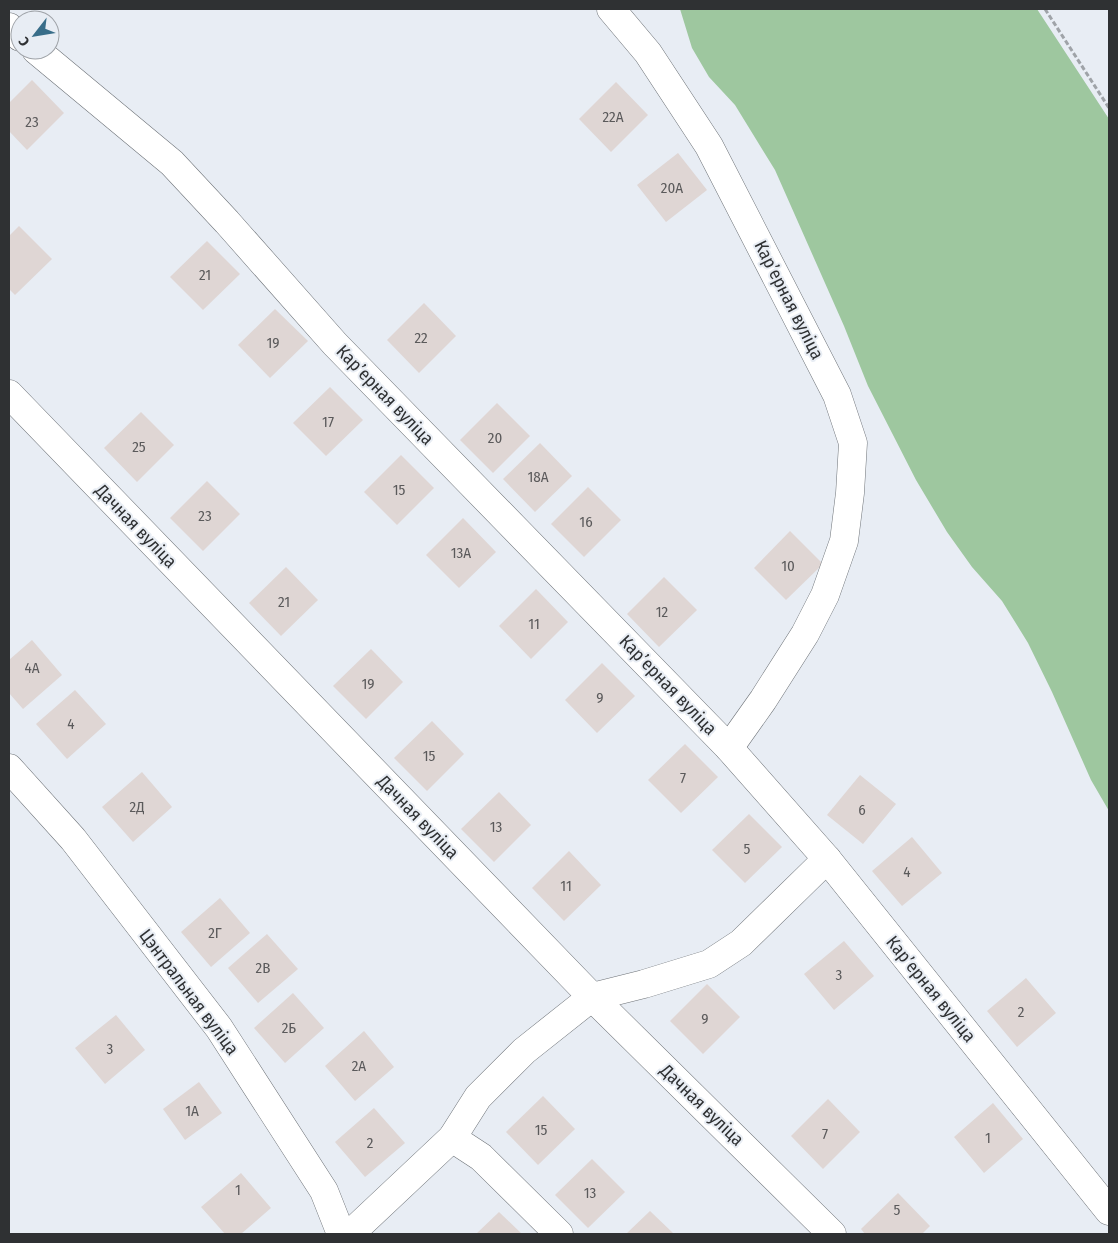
<svg xmlns="http://www.w3.org/2000/svg" width="1118" height="1243" viewBox="0 0 1118 1243" font-family="'Fira Sans Condensed',sans-serif">
  <style>
    .green { fill: #9ec79f }
    .building { fill: #dfd6d4 }
    .lines { fill: none; stroke-linecap: round; stroke-linejoin: round }
    .minor-casing { stroke: #6e7378; stroke-width: 29 }
    .path { stroke: #9fa3a8; stroke-width: 3; stroke-dasharray: 5 2.5; stroke-linecap: butt }
    .minor { stroke: #fff; stroke-width: 28 }
    .labels { text-anchor: middle; dominant-baseline: central; stroke-width: 4; stroke-linejoin: round; paint-order: stroke }
    .number-label { font-size: 15px; fill: #5b5a5b }
    .street-label { font-size: 18px; fill: #2f3133; stroke: #e8edf4 }
  </style>
  <rect width="100%" height="100%" fill="#e8edf4"/>
  <polygon class="green" points="680,9 1037,9 1109,119 1109,811 1091,780 1052,692 1028,643 1002,601 972,567 947,532 916,480 868,386 844,326 775,170 735,105 709,77 692,48"/>
  <g class="building">
    <polygon points="32,80 64,113 27,150 9,131 9,103"/>
    <polygon points="616,82 648,115 611,152 579,119"/>
    <polygon points="678,153 707,190 666,222 637,185"/>
    <polygon points="19,226 52,259 15,295 9,289 9,236"/>
    <polygon points="207,241 240,274 203,310 170,277"/>
    <polygon points="424,303 456,336 419,373 387,340"/>
    <polygon points="275,309 308,341 270,378 238,345"/>
    <polygon points="330,387 363,420 326,456 293,423"/>
    <polygon points="497,403 530,436 493,473 460,440"/>
    <polygon points="141,412 174,445 137,482 104,448"/>
    <polygon points="540,443 572,476 535,512 503,479"/>
    <polygon points="401,455 434,488 397,525 364,492"/>
    <polygon points="207,481 240,514 203,551 170,518"/>
    <polygon points="588,487 621,520 584,557 551,524"/>
    <polygon points="463,518 496,552 459,588 426,555"/>
    <polygon points="790,531 823,564 786,600 754,568"/>
    <polygon points="286,567 318,600 281,636 249,603"/>
    <polygon points="664,577 697,610 659,647 627,614"/>
    <polygon points="536,589 568,622 531,659 499,626"/>
    <polygon points="32,640 62,675 23,709 9,693 9,660"/>
    <polygon points="371,649 403,682 366,719 333,686"/>
    <polygon points="602,663 635,696 597,733 565,700"/>
    <polygon points="75,690 106,724 67,759 36,724"/>
    <polygon points="432,721 464,754 427,791 394,758"/>
    <polygon points="685,744 718,777 681,813 648,780"/>
    <polygon points="142,772 172,807 133,842 102,807"/>
    <polygon points="860,775 896,804 863,844 827,815"/>
    <polygon points="499,792 531,825 494,862 461,829"/>
    <polygon points="749,814 782,847 745,883 712,850"/>
    <polygon points="912,837 942,873 902,906 872,871"/>
    <polygon points="569,851 601,885 564,921 532,888"/>
    <polygon points="220,898 250,933 211,967 181,932"/>
    <polygon points="267,934 298,969 258,1003 228,968"/>
    <polygon points="844,941 874,976 834,1010 804,974"/>
    <polygon points="1026,978 1056,1013 1017,1047 987,1011"/>
    <polygon points="707,984 740,1017 703,1054 670,1021"/>
    <polygon points="293,993 324,1028 285,1063 254,1028"/>
    <polygon points="116,1015 145,1050 105,1084 75,1048"/>
    <polygon points="364,1031 394,1067 355,1101 325,1066"/>
    <polygon points="199,1082 222,1113 185,1140 163,1109"/>
    <polygon points="543,1096 575,1129 538,1165 506,1132"/>
    <polygon points="828,1099 860,1132 823,1169 791,1136"/>
    <polygon points="993,1103 1023,1139 984,1173 954,1137"/>
    <polygon points="374,1108 405,1143 365,1177 335,1142"/>
    <polygon points="592,1159 625,1192 588,1228 555,1195"/>
    <polygon points="241,1173 271,1208 241,1234 225,1234 201,1207"/>
    <polygon points="898,1193 930,1226 922,1234 865,1234 861,1229"/>
    <polygon points="650,1211 674,1234 626,1234"/>
    <polygon points="499,1212 522,1234 476,1234"/>
  </g>
  <g class="lines">
    <g class="minor-casing">
      <g id="minor">
        <polyline points="611,9 648,53 709,146 837,395 853,443 850,493 844,541 825,595 805,634 763,700 729,748"/>
        <polyline points="9,27 20,37"/>
        <polyline points="36,50 172,163 227,222 335,344 729,748 827,859 1109,1211"/>
        <polyline points="9,394 592,997 832,1234"/>
        <polyline points="9,768 73,839 219,1028 324,1191 341,1234"/>
        <polyline points="452,1138 481,1157 559,1234"/>
        <polyline points="350,1234 452,1138 478,1097 524,1051 592,997 644,984 709,964 741,943 827,859"/>
      </g>
    </g>
    <polyline class="path" points="1045,9 1109,108"/>
    <use href="#minor" class="minor"/>
  </g>
  <g class="labels">
    <g class="number-label">
      <text x="613" y="117">22А</text>
      <text x="32" y="122">23</text>
      <text x="672" y="188">20А</text>
      <text x="205" y="275">21</text>
      <text x="421" y="338">22</text>
      <text x="273" y="343">19</text>
      <text x="328" y="422">17</text>
      <text x="495" y="438">20</text>
      <text x="139" y="447">25</text>
      <text x="538" y="477">18А</text>
      <text x="399" y="490">15</text>
      <text x="205" y="516">23</text>
      <text x="586" y="522">16</text>
      <text x="461" y="553">13А</text>
      <text x="788" y="566">10</text>
      <text x="284" y="602">21</text>
      <text x="662" y="612">12</text>
      <text x="534" y="624">11</text>
      <text x="32" y="668">4А</text>
      <text x="368" y="684">19</text>
      <text x="600" y="698">9</text>
      <text x="71" y="724">4</text>
      <text x="429" y="756">15</text>
      <text x="683" y="778">7</text>
      <text x="137" y="807">2Д</text>
      <text x="862" y="810">6</text>
      <text x="496" y="827">13</text>
      <text x="747" y="849">5</text>
      <text x="907" y="872">4</text>
      <text x="566" y="886">11</text>
      <text x="215" y="933">2Г</text>
      <text x="263" y="968">2В</text>
      <text x="839" y="975">3</text>
      <text x="1021" y="1012">2</text>
      <text x="705" y="1019">9</text>
      <text x="289" y="1028">2Б</text>
      <text x="110" y="1049">3</text>
      <text x="359" y="1066">2А</text>
      <text x="192" y="1111">1А</text>
      <text x="541" y="1130">15</text>
      <text x="825" y="1134">7</text>
      <text x="988" y="1138">1</text>
      <text x="370" y="1143">2</text>
      <text x="238" y="1190">1</text>
      <text x="590" y="1193">13</text>
      <text x="897" y="1210">5</text>
    </g>
    <g class="street-label">
      <text transform="translate(789 300) rotate(63)">Карʼерная вуліца</text>
      <text transform="translate(385 395) rotate(46)">Карʼерная вуліца</text>
      <text transform="translate(136 526) rotate(46)">Дачная вуліца</text>
      <text transform="translate(668 685) rotate(46)">Карʼерная вуліца</text>
      <text transform="translate(418 817) rotate(46)">Дачная вуліца</text>
      <text transform="translate(931 989) rotate(51)">Карʼерная вуліца</text>
      <text transform="translate(189 992) rotate(53)">Цэнтральная вуліца</text>
      <text transform="translate(702 1105) rotate(44)">Дачная вуліца</text>
    </g>
  </g>
  <rect width="1118" height="1243" fill="none" stroke="#2f3133" stroke-width="20"/>
  <g transform="translate(35 35) rotate(239)"><circle r="24" fill="#e8edf4" stroke="#9ea2a7"/>
  <path d="M0-4L9 19L0 12L-9 19Z" fill="#386d89"/>
  <text y="-8" font-size="14" font-weight="bold" text-anchor="middle" fill="#2f3133">С</text>
  </g>
</svg>
